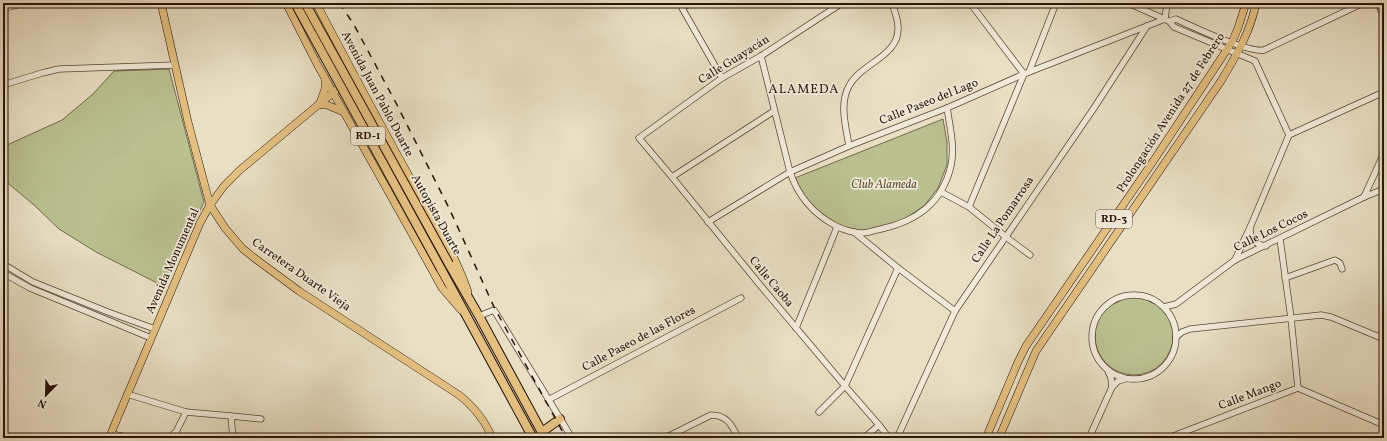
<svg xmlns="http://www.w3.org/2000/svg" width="1387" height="441" viewBox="0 0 1387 441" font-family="Vollkorn,serif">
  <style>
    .green { fill: #bbc091; stroke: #726a4c }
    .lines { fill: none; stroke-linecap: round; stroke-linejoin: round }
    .minor-casing { stroke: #584737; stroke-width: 7 }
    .major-casing { stroke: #281408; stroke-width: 8 }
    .highway-casing { stroke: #281408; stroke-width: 10 }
    .minor { stroke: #f1ead9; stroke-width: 5.5 }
    .major { stroke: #e4c082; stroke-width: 7 }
    .highway { stroke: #e4c082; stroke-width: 8 }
    .rail { stroke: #281408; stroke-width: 1.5; stroke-dasharray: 7 7; stroke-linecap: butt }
    .highway-bridge-casing { stroke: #281408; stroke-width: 10; stroke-linecap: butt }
    .highway-bridge { stroke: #e4c082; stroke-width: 8 }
    .labels { text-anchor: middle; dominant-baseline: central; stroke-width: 3.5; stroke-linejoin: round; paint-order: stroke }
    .shield { fill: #f1ead9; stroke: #645447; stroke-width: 1 }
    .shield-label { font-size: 11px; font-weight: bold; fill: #281408 }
    .street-label { font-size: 12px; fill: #281408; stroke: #f1ead9 }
    .park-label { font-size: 12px; font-style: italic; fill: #5b5038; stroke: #f1ead9 }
    .neighbourhood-label { font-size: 13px; letter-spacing: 1px; fill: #281408; stroke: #f1ead9 }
  </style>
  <rect width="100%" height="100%" fill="#e9dfc4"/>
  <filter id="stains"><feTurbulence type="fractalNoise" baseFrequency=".005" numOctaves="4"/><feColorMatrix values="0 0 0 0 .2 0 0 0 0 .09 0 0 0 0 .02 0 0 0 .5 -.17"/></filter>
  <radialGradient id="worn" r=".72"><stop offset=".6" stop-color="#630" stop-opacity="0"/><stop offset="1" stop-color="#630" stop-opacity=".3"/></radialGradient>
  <g class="green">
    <polygon points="169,69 204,202 165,287 96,252 59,229 34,205 3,179 3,149 7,145 62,120 93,94 114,71"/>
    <polygon points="943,119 947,142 947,165 938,188 924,206 900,222 862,231 837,225 816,209 803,195 795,178"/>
    <circle cx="1134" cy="336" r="39"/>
  </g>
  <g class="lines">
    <g class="minor-casing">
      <g id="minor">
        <polyline points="690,3 682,8 722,78"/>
        <polyline points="842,3 761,56 722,78 639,138 672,177 760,285 845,386 879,425 889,438"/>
        <polyline points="1128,3 1169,21 1174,27 1255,61 1289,135"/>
        <polyline points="1378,3 1384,17"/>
        <polyline points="3,9 24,3"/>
        <path d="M 1169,21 L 1176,19 C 1193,27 1249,53 1264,50 L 1363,3"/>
        <path d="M 761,56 L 790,172 C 798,196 813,214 836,226 C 843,230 855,233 863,233 C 868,233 875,230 881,229 C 917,221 942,203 951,166 C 955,147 950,127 947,108"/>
        <polyline points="1029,72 1056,3"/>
        <polyline points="3,85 42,73 59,69 175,65"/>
        <polyline points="1289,135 1384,92"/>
        <path d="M 849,146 C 846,127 839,104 849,86 C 861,63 900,56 898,27 C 898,19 894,10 892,3"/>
        <polyline points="672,177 774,111"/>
        <polyline points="941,192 969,207 1006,237 1030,255"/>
        <polyline points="1364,197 1384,153"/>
        <polyline points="969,207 1024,74 970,3"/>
        <polyline points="708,222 790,172 849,146 947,108 1024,74 1165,19 1167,3"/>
        <path d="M 1250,229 C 1250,239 1256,245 1266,246"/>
        <polyline points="854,232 898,268 955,311"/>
        <polyline points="1280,239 1291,318 1298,388"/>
        <polyline points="1235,260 1252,223 1289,135"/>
        <polyline points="3,264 33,282 108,312 155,329"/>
        <polyline points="3,273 30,288 151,338"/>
        <polyline points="1285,278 1335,260 1340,263 1342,269"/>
        <circle cx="1134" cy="337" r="42"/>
        <polyline points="1164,307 1176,304 1235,260 1364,197 1384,189"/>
        <polyline points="479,316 494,310 572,438"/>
        <polyline points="796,328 819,272 837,227"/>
        <polyline points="1176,337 1182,332 1190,329 1321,315 1331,317 1384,339"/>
        <polyline points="1108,371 1111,378 1112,387"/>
        <polyline points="127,394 186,412 231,416 233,438"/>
        <polyline points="548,400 741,298"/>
        <polyline points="819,412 845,386 898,268"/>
        <polyline points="231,416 261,419"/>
        <polyline points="111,434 132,438"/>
        <polyline points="168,438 176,432 186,412"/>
        <path d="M 665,438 L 711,415 C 727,415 732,425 738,438"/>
        <polyline points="864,438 879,425"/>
        <polyline points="897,438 955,311 1094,108 1147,26"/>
        <polyline points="1089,438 1112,387 1118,381 1125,379"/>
        <polyline points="1168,438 1298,388 1384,425"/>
      </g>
    </g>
    <g class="major-casing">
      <g id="major">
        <path d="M 161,3 L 188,122 L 210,205 L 225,228 L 243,249 L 257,260 L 299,291 L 459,395 C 474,407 485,420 492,438"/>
        <polyline points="286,3 317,64 430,266 442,288 461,310"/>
        <path d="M 316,3 C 347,62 378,120 410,178 C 430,214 455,253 468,292"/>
        <polyline points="320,103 325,89 325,78"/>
        <polyline points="318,105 327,105 344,112"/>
        <polyline points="109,438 200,223 210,205 224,186 240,170 318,105 354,76"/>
        <polyline points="986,438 1018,362 1026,346 1152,163 1232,42 1238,28 1246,3"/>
        <path d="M 999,438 L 1036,351 L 1221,81 C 1236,56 1251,31 1256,3"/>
      </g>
    </g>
    <g class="highway-casing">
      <g id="highway">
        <polyline points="449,264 479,316 545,438"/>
        <polyline points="441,269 533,438"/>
        <polyline points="542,432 560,419"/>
      </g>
    </g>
    <use href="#minor" class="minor"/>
    <use href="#major" class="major"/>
    <use href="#highway" class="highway"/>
    <polyline class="rail" points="339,3 353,23 396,103 449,208 494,307 566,438"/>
    <g class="highway-bridge-casing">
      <g id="highway-bridge">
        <polyline points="295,3 441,269"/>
        <polyline points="305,3 449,264"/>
      </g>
    </g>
    <use href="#highway-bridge" class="highway-bridge"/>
  </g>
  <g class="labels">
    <g class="shield">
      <rect x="351" y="127" width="34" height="18" rx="3"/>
      <rect x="1096" y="210" width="36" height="18" rx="3"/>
    </g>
    <g class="shield-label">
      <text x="368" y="136">RD-1</text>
      <text x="1114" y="219">RD-3</text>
    </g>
    <g class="street-label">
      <text transform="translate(734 60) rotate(-32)">Calle Guayacán</text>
      <text transform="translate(377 94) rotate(62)">Avenida Juan Pablo Duarte</text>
      <text transform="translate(929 102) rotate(-22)">Calle Paseo del Lago</text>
      <text transform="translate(1171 113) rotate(-57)">Prolongación Avenida 27 de Febrero</text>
      <text transform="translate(436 215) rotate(61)">Autopista Duarte</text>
      <text transform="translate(1003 220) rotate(-56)">Calle La Pomarrosa</text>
      <text transform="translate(1271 231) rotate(-26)">Calle Los Cocos</text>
      <text transform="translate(173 261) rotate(-66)">Avenida Monumental</text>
      <text transform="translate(301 275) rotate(35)">Carretera Duarte Vieja</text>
      <text transform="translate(771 282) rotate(50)">Calle Caoba</text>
      <text transform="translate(639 339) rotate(-28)">Calle Paseo de las Flores</text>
      <text transform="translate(1250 395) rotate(-21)">Calle Mango</text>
    </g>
    <g class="park-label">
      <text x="884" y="185">Club Alameda</text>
    </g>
    <g class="neighbourhood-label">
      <text x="804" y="90">ALAMEDA</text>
    </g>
  </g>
  <rect width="1387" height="441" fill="none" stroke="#e9dfc4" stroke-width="16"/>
  <rect x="4" y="4" width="1379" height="433" fill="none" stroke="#281408" stroke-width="2"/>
  <rect x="8" y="8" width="1371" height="425" fill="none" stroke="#281408"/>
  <g transform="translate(46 395) rotate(203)" stroke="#f1ead9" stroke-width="3" paint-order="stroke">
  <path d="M0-3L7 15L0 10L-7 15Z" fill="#281408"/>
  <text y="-6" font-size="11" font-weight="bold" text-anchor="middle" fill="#281408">N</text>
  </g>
  <rect width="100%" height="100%" filter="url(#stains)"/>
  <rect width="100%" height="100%" fill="url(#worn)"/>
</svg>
